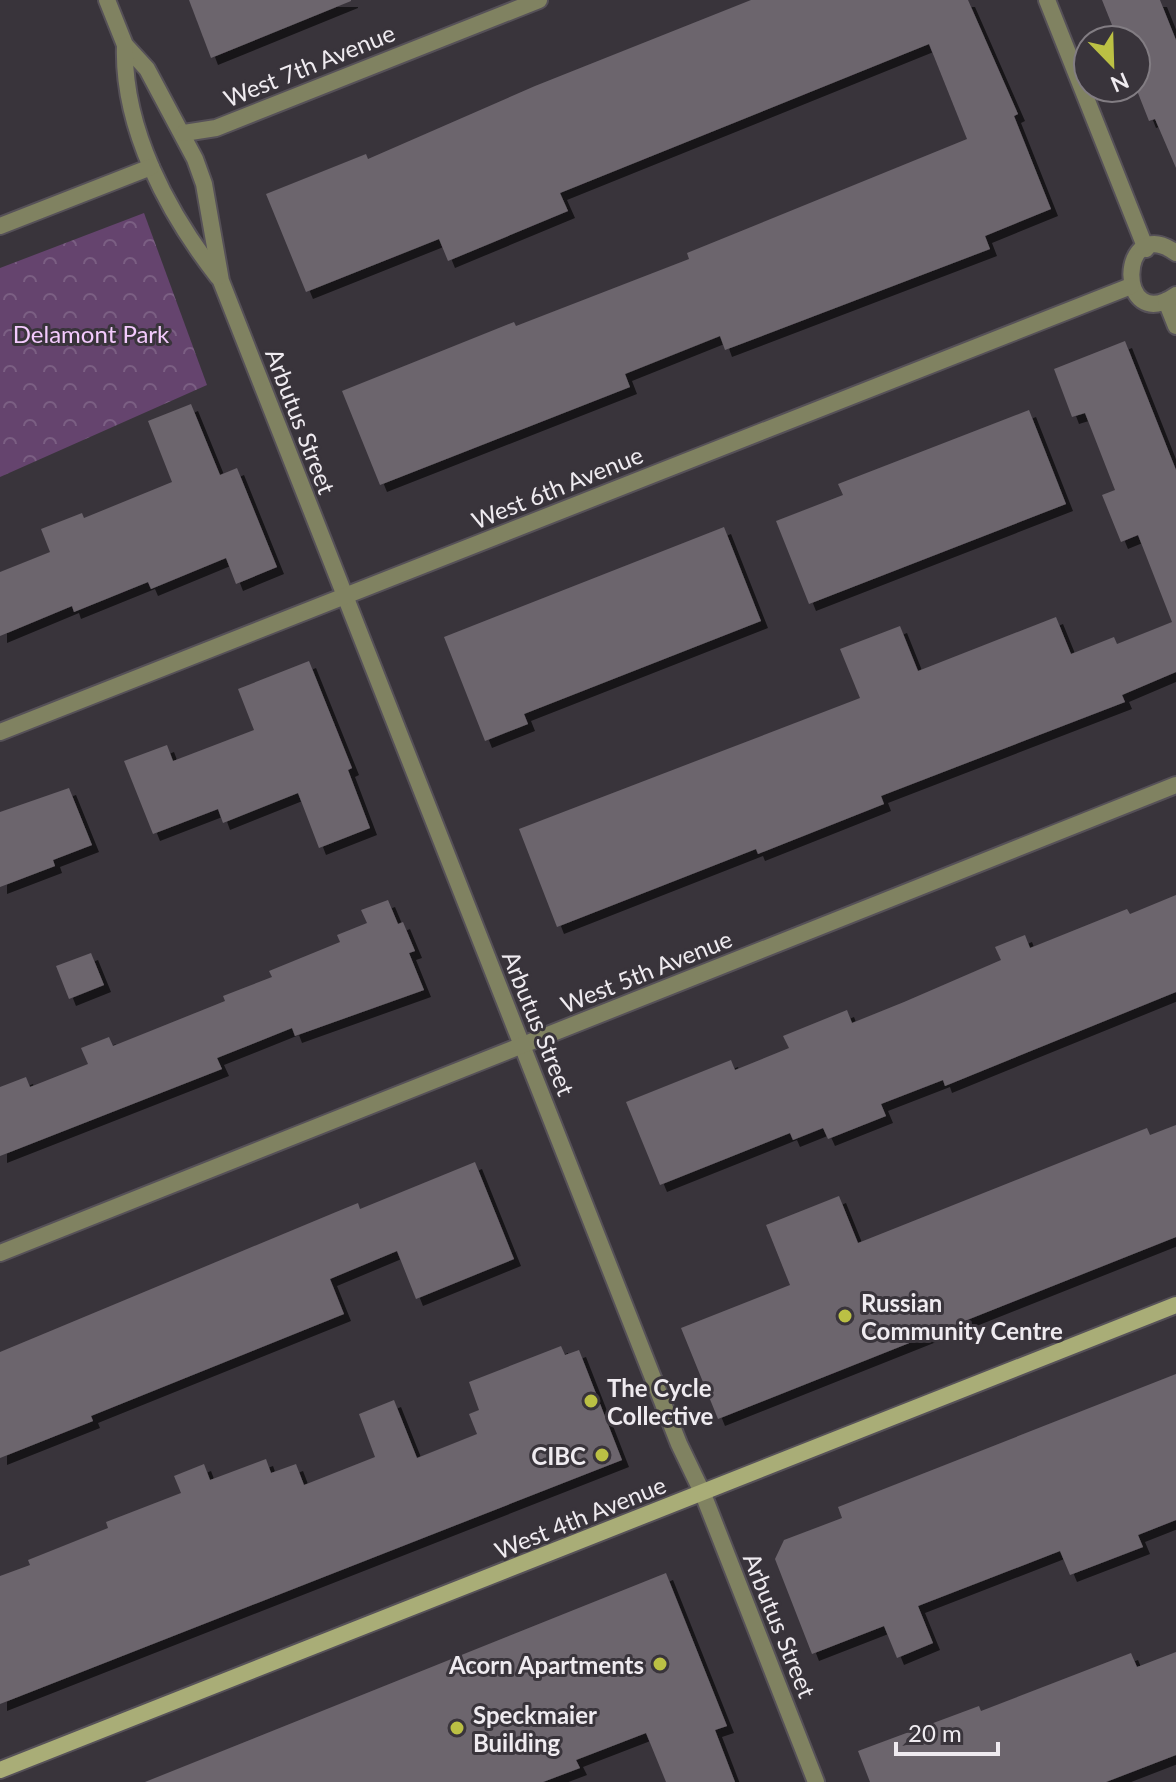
<svg xmlns="http://www.w3.org/2000/svg" width="1176" height="1782" viewBox="0 0 1176 1782" font-family="Lato,sans-serif">
  <style>
    .park { fill: url(#park-crowns) }
    .building { fill: #6c656d; filter: url(#shadow) }
    .lines { fill: none; stroke-linecap: round; stroke-linejoin: round }
    .street-casing { stroke: #565158; stroke-width: 20 }
    .secondary-casing { stroke: #565158; stroke-width: 20 }
    .street { stroke: #808261; stroke-width: 16 }
    .secondary { stroke: #a9ad77; stroke-width: 16 }
    .poi-dot { fill: #bbc044; stroke: #39343b; stroke-width: 3 }
    .labels { text-anchor: middle; dominant-baseline: central; stroke-width: 6; stroke-linejoin: round; paint-order: stroke }
    .street-label { font-size: 24px; fill: #efebf0; stroke: #39343b }
    .park-label { font-size: 24px; fill: #f3cafd; stroke: #39343b }
    .poi-label { font-size: 24px; font-weight: bold; fill: #efebf0; stroke: #39343b; text-anchor: start }
  </style>
  <defs>
    <pattern id="park-crowns" width="20" height="18" patternUnits="userSpaceOnUse" patternTransform="scale(2)"><rect width="20" height="18" fill="#65446e"/><path d="M2 6a3 3 0 1 1 6 0M12 15a3 3 0 1 1 6 0" fill="none" stroke="#7b5f83"/></pattern>
    <filter id="shadow"><feDropShadow dx="7" dy="7" stdDeviation="0" flood-color="#0009"/></filter>
  </defs>
  <rect width="100%" height="100%" fill="#39343b"/>
  <polygon class="park" points="144,213 207,385 0,477 0,268"/>
  <g class="building">
    <polygon points="189,0 351,0 351,1 211,58"/>
    <polygon points="751,0 968,0 1018,114 1014,116 1051,209 985,236 990,249 725,350 720,336 625,374 630,387 380,485 342,391 514,322 516,326 689,259 687,253 967,139 929,44 560,193 568,211 448,261 439,239 306,292 266,194 366,154 368,159 535,86"/>
    <polygon points="1102,0 1160,0 1176,40 1176,168 1155,119 1149,121 1136,88 1136,40 1118,40"/>
    <polygon points="1125,341 1176,470 1176,672 1122,695 1125,702 881,796 884,804 758,854 756,849 557,927 519,829 860,698 840,649 900,626 918,671 1056,617 1071,654 1114,637 1117,644 1172,622 1138,535 1121,542 1102,495 1115,490 1085,413 1072,417 1054,369"/>
    <polygon points="191,404 220,475 237,468 277,567 236,584 226,558 151,589 148,582 74,612 72,606 0,636 0,572 50,552 41,529 82,513 84,518 172,482 148,421"/>
    <polygon points="1029,410 1066,504 809,604 776,521 843,495 838,484"/>
    <polygon points="724,527 761,621 524,714 528,724 485,741 444,637"/>
    <polygon points="309,661 352,768 348,770 370,828 319,848 298,793 223,823 218,809 153,834 124,761 167,745 173,761 254,730 238,689"/>
    <polygon points="69,788 92,845 53,860 55,866 0,887 0,812"/>
    <polygon points="1176,895 1176,992 945,1086 943,1080 881,1104 886,1116 828,1139 823,1128 793,1140 790,1133 660,1185 626,1102 731,1060 735,1070 789,1048 783,1036 847,1010 852,1023 904,1002 1001,960 995,947 1025,935 1030,948 1127,909 1130,914"/>
    <polygon points="388,900 398,924 403,922 415,951 409,953 424,990 295,1036 292,1028 217,1058 222,1069 0,1156 0,1087 26,1077 30,1087 88,1064 81,1048 109,1037 113,1046 225,1001 223,996 272,977 269,971 340,942 337,935 367,923 361,910"/>
    <polygon points="91,953 104,985 69,999 56,966"/>
    <polygon points="1176,1125 1176,1237 718,1419 681,1328 790,1285 766,1225 839,1196 858,1243 1147,1128 1150,1135"/>
    <polygon points="475,1162 514,1259 416,1299 397,1251 330,1279 344,1314 91,1416 93,1421 0,1458 0,1352 336,1212 358,1203 360,1209"/>
    <polygon points="561,1346 565,1355 579,1350 622,1460 0,1704 0,1576 30,1565 28,1560 108,1528 106,1522 181,1493 174,1476 204,1464 210,1480 266,1459 271,1473 296,1464 304,1485 375,1457 359,1414 394,1400 417,1458 477,1434 469,1414 479,1410 469,1382"/>
    <polygon points="1176,1374 1176,1520 1138,1535 1143,1547 1070,1575 1060,1551 918,1606 933,1643 897,1658 884,1626 812,1654 775,1559 784,1540 842,1518 838,1507"/>
    <polygon points="666,1573 727,1726 715,1730 735,1782 666,1782 646,1733 576,1760 580,1768 543,1782 145,1782"/>
    <polygon points="1176,1652 1176,1755 1106,1782 870,1782 858,1751 979,1706 981,1711 1131,1653 1137,1667"/>
  </g>
  <g class="lines">
    <g class="street-casing">
      <g id="street">
        <polyline points="107,0 125,45 147,69 195,159 204,184 221,281 679,1444 703,1494 816,1782"/>
        <polyline points="1047,0 1146,249"/>
        <path d="M 125,45 C 122,128 168,213 218,277"/>
        <polyline points="184,133 216,128 539,0"/>
        <polyline points="0,226 151,167"/>
        <path d="M 1176,253 C 1118,211 1115,337 1176,295"/>
        <polyline points="1166,301 1176,326"/>
        <polyline points="0,732 1131,286"/>
        <polyline points="0,1253 1176,785"/>
      </g>
    </g>
    <g class="secondary-casing">
      <polyline id="secondary" points="0,1770 1176,1305"/>
    </g>
    <use href="#street" class="street"/>
    <use href="#secondary" class="secondary"/>
  </g>
  <g class="poi-dot">
    <circle cx="845" cy="1316" r="8"/>
    <circle cx="591" cy="1401" r="8"/>
    <circle cx="602" cy="1455" r="8"/>
    <circle cx="660" cy="1664" r="8"/>
    <circle cx="457" cy="1728" r="8"/>
  </g>
  <g class="labels">
    <g class="street-label">
      <text transform="translate(309 65) rotate(-22)">West 7th Avenue</text>
      <text transform="translate(301 421) rotate(69)">Arbutus Street</text>
      <text transform="translate(557 487) rotate(-22)">West 6th Avenue</text>
      <text transform="translate(646 971) rotate(-22)">West 5th Avenue</text>
      <text transform="translate(539 1023) rotate(68)">Arbutus Street</text>
      <text transform="translate(580 1517) rotate(-22)">West 4th Avenue</text>
      <text transform="translate(780 1625) rotate(68)">Arbutus Street</text>
    </g>
    <g class="park-label">
      <text x="91" y="333">Delamont Park</text>
    </g>
    <g class="poi-label">
      <text x="861" y="1302">Russian<tspan x="861" dy="28">Community Centre</tspan></text>
      <text x="607" y="1387">The Cycle<tspan x="607" dy="28">Collective</tspan></text>
      <text x="586" y="1455" text-anchor="end">CIBC</text>
      <text x="644" y="1664" text-anchor="end">Acorn Apartments</text>
      <text x="473" y="1714">Speckmaier<tspan x="473" dy="28">Building</tspan></text>
    </g>
  </g>
  <g transform="translate(1112 64) rotate(157)"><circle r="38" fill="#39343b" stroke="#827d83" stroke-width="2"/>
  <path d="M0-6L14 30L0 20L-14 30Z" fill="#bbc044"/>
  <text y="-12" font-size="22" font-weight="bold" text-anchor="middle" fill="#efebf0">N</text>
  </g>
  <path d="M896 1742v12h102v-12" fill="none" stroke="#efebf0" stroke-width="4"/>
  <text x="908" y="1742" font-size="24" fill="#efebf0" stroke="#39343b" stroke-width="6" paint-order="stroke">20 m</text>
</svg>
